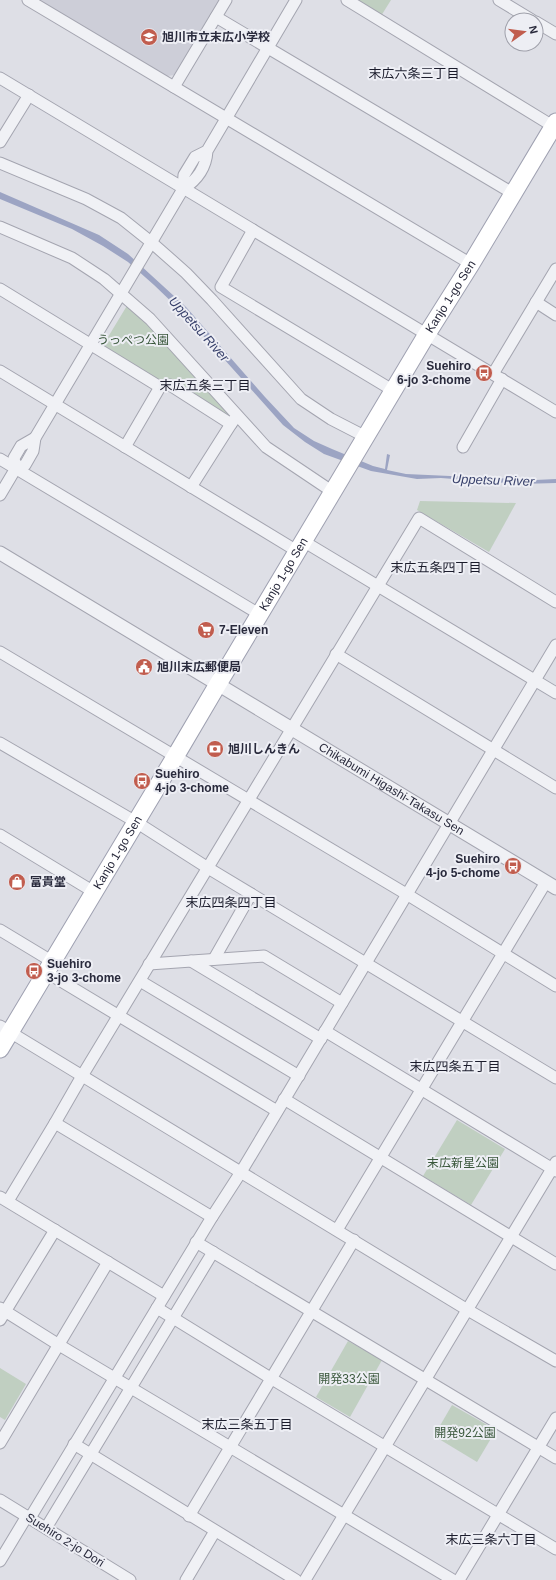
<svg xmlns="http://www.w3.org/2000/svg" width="556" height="1580" viewBox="0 0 556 1580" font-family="Helvetica,'Noto Sans JP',sans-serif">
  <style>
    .built { fill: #cdced8 }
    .green { fill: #c0cfc1 }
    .water { fill: #9ca4c3 }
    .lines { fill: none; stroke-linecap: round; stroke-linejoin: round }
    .minor-casing { stroke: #a4a5b0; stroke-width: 13 }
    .tertiary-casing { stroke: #a4a5b0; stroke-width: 15 }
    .primary-casing { stroke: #9fa1b1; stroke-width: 19 }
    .minor { stroke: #f0f1f5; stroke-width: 11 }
    .tertiary { stroke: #f0f1f5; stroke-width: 13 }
    .primary { stroke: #fff; stroke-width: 17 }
    .labels { text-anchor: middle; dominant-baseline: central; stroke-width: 4; stroke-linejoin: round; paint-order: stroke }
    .poi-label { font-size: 12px; font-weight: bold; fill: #292a3c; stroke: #edeef4; text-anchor: start }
    .street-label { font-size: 12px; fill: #292a3c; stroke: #edeef4 }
    .park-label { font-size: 12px; fill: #38563a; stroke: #edeef4 }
    .neighbourhood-label { font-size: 13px; fill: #1b1c2c; stroke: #edeef4 }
    .water-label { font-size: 13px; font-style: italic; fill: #37406b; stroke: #edeef4 }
  </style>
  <rect width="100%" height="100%" fill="#dedfe6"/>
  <polygon class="built" points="37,0 220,0 175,75 167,76"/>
  <g class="green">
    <polygon points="354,0 391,0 381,16"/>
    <polygon points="128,304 150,324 230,413 227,416 174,380 155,381 102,347"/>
    <polygon points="420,501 516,503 489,552 417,510"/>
    <polygon points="457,1120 505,1149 471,1205 423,1176"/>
    <polygon points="348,1341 382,1360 350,1417 316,1397"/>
    <polygon points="0,1368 26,1384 5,1420 0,1417"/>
    <polygon points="452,1405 496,1430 477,1462 434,1436"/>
  </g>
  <polygon class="water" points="0,192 99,235 128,254 186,307 265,397 294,428 314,441 332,449 373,466 385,469 387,454 390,455 387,470 406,474 535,480 556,479 556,483 520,484 441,478 417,479 371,471 324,454 305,442 283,425 180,310 154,285 128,262 103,246 72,229 0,199"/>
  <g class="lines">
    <g class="minor-casing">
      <g id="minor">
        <polyline points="28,0 471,264"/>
        <polyline points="347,0 556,128"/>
        <polyline points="499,0 532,20"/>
        <polyline points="216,17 514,194"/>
        <polyline points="536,22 556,34"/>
        <polyline points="0,78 556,412"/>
        <polyline points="174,87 226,0"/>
        <polyline points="0,142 29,95"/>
        <path d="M 207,151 L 195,157 L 184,175 L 183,189 C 197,180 206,168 207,151 L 296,0"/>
        <polyline points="0,163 86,199 121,218 151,242 186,273 212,300 301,399 331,419 366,437"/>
        <polyline points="0,227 72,258 104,279 150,319 266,447 333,492"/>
        <polyline points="253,230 221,287 394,391"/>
        <polyline points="0,289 160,387"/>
        <polyline points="536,302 556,315"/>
        <polyline points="0,371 297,551"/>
        <polyline points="493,374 556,269"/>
        <polyline points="125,447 160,387 170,385 231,424 237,416"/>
        <polyline points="463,447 502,379"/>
        <polyline points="0,459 259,614"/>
        <polyline points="16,468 25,465 33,451 35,438 183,189"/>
        <polyline points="191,487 231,424"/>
        <polyline points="0,495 16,468 14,458 21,446 35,438"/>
        <polyline points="303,541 556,693"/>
        <polyline points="0,652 408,895 556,986"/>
        <polyline points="336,654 556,788"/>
        <polyline points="0,743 136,822 208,868 556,1078"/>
        <polyline points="0,835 94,892"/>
        <polyline points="0,930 53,962"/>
        <polyline points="214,959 251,894"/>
        <polyline points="191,961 321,1039"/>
        <polyline points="149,964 264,956 342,1003"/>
        <polyline points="46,972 277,1111"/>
        <polyline points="140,981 299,1076"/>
        <polyline points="0,1026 466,1309 556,1361"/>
        <polyline points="325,1031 556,1171"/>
        <polyline points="284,1099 556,1264"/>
        <polyline points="55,1123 212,1217"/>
        <polyline points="0,1197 164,1296"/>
        <polyline points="8,1201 55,1123 82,1076 419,518 556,602"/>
        <polyline points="337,1230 546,882"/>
        <polyline points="196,1242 556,1458"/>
        <polyline points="0,1308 59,1345 453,1580"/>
        <polyline points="157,1308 272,1379 556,1549"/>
        <polyline points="0,1320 55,1230"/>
        <polyline points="0,1443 108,1262"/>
        <polyline points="74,1444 296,1580"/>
        <polyline points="0,1500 130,1580"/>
        <polyline points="189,1516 354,1240"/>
        <polyline points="30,1518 212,1217 241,1172 556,645"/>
        <polyline points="46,1528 213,1252"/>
        <polyline points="0,1561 27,1516"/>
        <polyline points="186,1580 215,1531"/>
        <polyline points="305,1580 556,1162"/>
        <polyline points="459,1580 556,1418"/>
      </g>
    </g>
    <g class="tertiary-casing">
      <g id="tertiary">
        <path id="s1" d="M 0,553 L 556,888"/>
      </g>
    </g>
    <g class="primary-casing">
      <g id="primary">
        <path id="s2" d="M 0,1049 L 175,757 L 218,684 L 427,334 L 471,264 L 556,122"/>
      </g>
    </g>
    <use href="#minor" class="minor"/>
    <use href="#tertiary" class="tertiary"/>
    <use href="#primary" class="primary"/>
  </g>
  <defs>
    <g id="school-disc" transform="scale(0.9)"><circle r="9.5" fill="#c15d4e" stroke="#edeef4"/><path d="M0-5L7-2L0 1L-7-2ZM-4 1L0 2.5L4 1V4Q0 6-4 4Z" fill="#fff"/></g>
    <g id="bus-disc" transform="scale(0.9)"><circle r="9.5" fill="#c15d4e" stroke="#edeef4"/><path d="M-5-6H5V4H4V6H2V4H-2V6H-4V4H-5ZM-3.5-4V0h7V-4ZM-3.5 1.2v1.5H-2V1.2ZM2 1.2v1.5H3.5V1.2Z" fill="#fff"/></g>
    <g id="supermarket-disc" transform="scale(0.9)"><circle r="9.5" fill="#c15d4e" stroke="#edeef4"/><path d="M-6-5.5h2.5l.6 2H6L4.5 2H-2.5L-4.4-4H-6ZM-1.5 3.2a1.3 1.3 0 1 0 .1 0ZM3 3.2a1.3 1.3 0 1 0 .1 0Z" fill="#fff"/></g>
    <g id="civic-disc" transform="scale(0.9)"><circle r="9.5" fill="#c15d4e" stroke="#edeef4"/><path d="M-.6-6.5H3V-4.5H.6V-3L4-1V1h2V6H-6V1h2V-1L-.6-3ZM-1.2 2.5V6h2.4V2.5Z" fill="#fff"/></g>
    <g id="bank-disc" transform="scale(0.9)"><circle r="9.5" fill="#c15d4e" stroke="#edeef4"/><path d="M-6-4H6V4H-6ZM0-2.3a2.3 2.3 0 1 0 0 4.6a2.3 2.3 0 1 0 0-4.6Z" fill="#fff"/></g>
    <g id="shop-disc" transform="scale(0.9)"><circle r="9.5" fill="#c15d4e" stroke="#edeef4"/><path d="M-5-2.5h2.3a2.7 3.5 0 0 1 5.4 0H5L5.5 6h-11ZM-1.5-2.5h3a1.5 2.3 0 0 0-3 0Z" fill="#fff"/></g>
  </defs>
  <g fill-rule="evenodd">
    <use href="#school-disc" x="149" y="37"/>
    <use href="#bus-disc" x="484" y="373"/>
    <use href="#supermarket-disc" x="206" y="630"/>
    <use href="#civic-disc" x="144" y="667"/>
    <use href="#bank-disc" x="215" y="749"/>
    <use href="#bus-disc" x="142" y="781"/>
    <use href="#bus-disc" x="513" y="866"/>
    <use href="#shop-disc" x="17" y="882"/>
    <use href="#bus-disc" x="34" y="971"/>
  </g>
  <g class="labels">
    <g class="poi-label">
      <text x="162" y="37">旭川市立末広小学校</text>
      <text x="471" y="366" text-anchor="end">Suehiro<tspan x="471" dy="14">6-jo 3-chome</tspan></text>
      <text x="219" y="630">7-Eleven</text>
      <text x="157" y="667">旭川末広郵便局</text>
      <text x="228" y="749">旭川しんきん</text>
      <text x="155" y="774">Suehiro<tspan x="155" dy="14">4-jo 3-chome</tspan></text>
      <text x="500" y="859" text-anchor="end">Suehiro<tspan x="500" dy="14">4-jo 5-chome</tspan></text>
      <text x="30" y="882">富貴堂</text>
      <text x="47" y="964">Suehiro<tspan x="47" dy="14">3-jo 3-chome</tspan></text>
    </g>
    <g class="street-label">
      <text stroke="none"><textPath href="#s2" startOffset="877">Kanjo 1-go Sen</textPath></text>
      <text stroke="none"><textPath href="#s2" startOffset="553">Kanjo 1-go Sen</textPath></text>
      <text stroke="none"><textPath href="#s1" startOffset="457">Chikabumi Higashi-Takasu Sen</textPath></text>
      <text stroke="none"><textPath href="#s2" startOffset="229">Kanjo 1-go Sen</textPath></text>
      <text transform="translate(65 1540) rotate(32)">Suehiro 2-jo Dori</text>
    </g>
    <g class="park-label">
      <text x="133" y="340">うっぺつ公園</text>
      <text x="463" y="1163">末広新星公園</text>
      <text x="349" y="1379">開発33公園</text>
      <text x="465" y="1433">開発92公園</text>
    </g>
    <g class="neighbourhood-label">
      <text x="414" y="73">末広六条三丁目</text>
      <text x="205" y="385">末広五条三丁目</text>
      <text x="436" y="567">末広五条四丁目</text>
      <text x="231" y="902">末広四条四丁目</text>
      <text x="455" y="1066">末広四条五丁目</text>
      <text x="247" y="1424">末広三条五丁目</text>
      <text x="491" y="1539">末広三条六丁目</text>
    </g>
    <g class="water-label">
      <text transform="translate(199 329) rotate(48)">Uppetsu River</text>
      <text transform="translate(493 480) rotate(2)">Uppetsu River</text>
    </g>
  </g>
  <g transform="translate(524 32) rotate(76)"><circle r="19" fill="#edeef4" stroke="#9fa0aa"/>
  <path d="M0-3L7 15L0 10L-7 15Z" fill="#c15d4e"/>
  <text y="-6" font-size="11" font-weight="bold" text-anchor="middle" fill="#292a3c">N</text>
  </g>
</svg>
